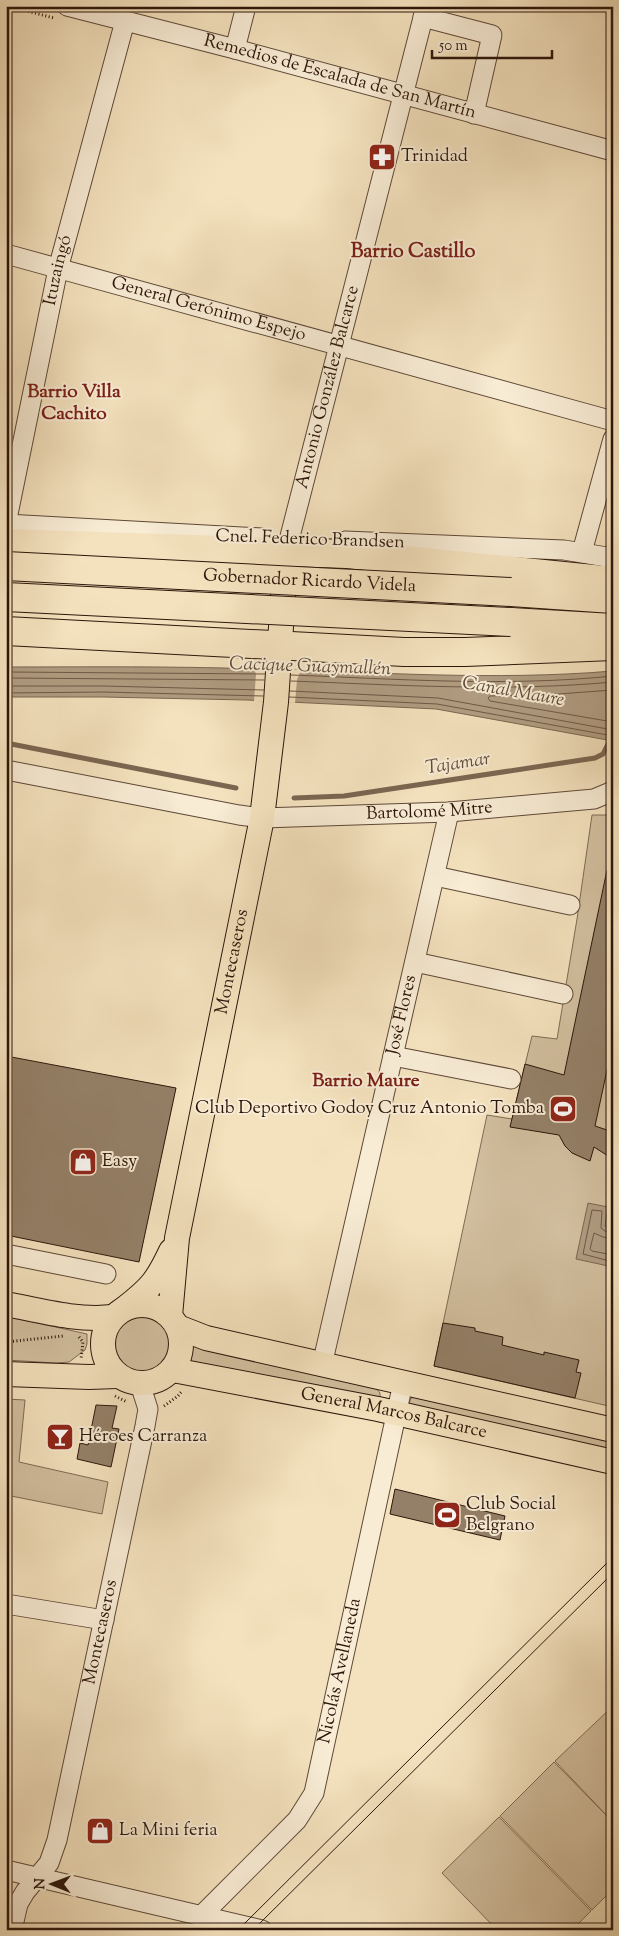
<svg xmlns="http://www.w3.org/2000/svg" width="619" height="1936" viewBox="0 0 619 1936" font-family="'Sorts Mill Goudy',serif">
  <style>
    .green { fill: #d2bf9f; stroke: #7f6a54 }
    .water { fill: #b09c81; stroke: #7b6651 }
    .pier { fill: #f4e2be }
    .lines { fill: none; stroke-linecap: round; stroke-linejoin: round }
    .shore { stroke: #6e5846; stroke-width: 1 }
    .stream { stroke: #7b6651; stroke-width: 5 }
    .building { fill: #948068; stroke: #2c150a }
    .minor-casing { stroke: #5e4837; stroke-width: 21 }
    .major-casing { stroke: #2c150a; stroke-width: 26 }
    .highway-casing { stroke: #2c150a; stroke-width: 30 }
    .path { stroke: #2c150a; stroke-width: 3; stroke-dasharray: 1 2.5; stroke-linecap: butt }
    .minor { stroke: #f8ecd5; stroke-width: 19 }
    .major { stroke: #f4e2be; stroke-width: 24 }
    .highway { stroke: #f4e2be; stroke-width: 28 }
    .tram { stroke: #2c150a; stroke-width: 1 }
    .highway-bridge-casing { stroke: #2c150a; stroke-width: 30; stroke-linecap: butt }
    .highway-bridge { stroke: #f4e2be; stroke-width: 28 }
    .labels { text-anchor: middle; dominant-baseline: central; stroke-width: 4; stroke-linejoin: round; paint-order: stroke }
    .street-label { font-size: 18px; fill: #2c150a; stroke: #f8ecd5 }
    .poi-label { font-size: 18px; fill: #2c150a; stroke: #f8ecd5; text-anchor: start }
    .neighbourhood-label { font-size: 19px; font-weight: bold; fill: #7a1f14; stroke: #f8ecd5 }
    .water-label { font-size: 19px; font-style: italic; fill: #614b3a; stroke: #f8ecd5 }
    .quarter-label { font-size: 20px; font-weight: bold; fill: #7a1f14; stroke: #f8ecd5 }
  </style>
  <rect width="100%" height="100%" fill="#f4e2be"/>
  <filter id="stains"><feTurbulence type="fractalNoise" baseFrequency=".004" numOctaves="4"/><feColorMatrix values="0 0 0 0 .2 0 0 0 0 .09 0 0 0 0 .02 0 0 0 .5 -.17"/></filter>
  <radialGradient id="worn" r=".72"><stop offset=".6" stop-color="#630" stop-opacity="0"/><stop offset="1" stop-color="#630" stop-opacity=".3"/></radialGradient>
  <g class="green">
    <polygon points="592,815 613,815 613,1407 434,1366 487,1115 512,1119 532,1036 557,1039 577,919"/>
    <circle cx="142" cy="1344" r="30"/>
    <polygon points="6,1316 87,1334 87,1344 85,1350 69,1362 56,1363 6,1360"/>
    <polygon points="192,1345 376,1388 380,1393 380,1398 189,1361"/>
    <polygon points="417,1397 613,1440 613,1457 408,1407 411,1398"/>
    <polygon points="6,1399 25,1400 19,1462 108,1482 102,1514 6,1495"/>
    <polygon points="613,1706 613,1889 592,1910 500,1816 554,1762 609,1818 555,1761"/>
    <polygon points="499,1817 591,1911 572,1930 497,1930 442,1873"/>
  </g>
  <g class="water">
    <path d="M 6,667 C 90,667 173,666 257,669 C 376,672 494,681 613,671 L 613,741 L 436,709 L 247,700 L 103,697 L 6,697 Z"/>
    <polygon points="588,1203 608,1207 605,1226 613,1228 613,1267 576,1259"/>
  </g>
  <polygon class="pier" points="254,669 301,670 297,680 295,703 254,701 256,674"/>
  <g class="lines">
    <g class="shore">
      <polyline points="6,672 265,674"/>
      <path d="M 291,675 C 398,679 506,687 613,676"/>
      <polyline points="6,678 264,680"/>
      <path d="M 291,681 C 398,685 505,692 613,682"/>
      <polyline points="6,686 103,686 264,690"/>
      <polyline points="613,690 558,694 490,696 488,698 490,701 613,722"/>
      <polyline points="290,691 438,698 613,730"/>
      <polyline points="6,693 103,692 263,696"/>
      <polyline points="289,697 437,704 613,736"/>
      <polyline points="613,1233 605,1231 601,1228 602,1211 592,1210 583,1254 613,1262"/>
      <polyline points="613,1239 603,1237 594,1233 590,1249 592,1251 613,1255"/>
    </g>
    <g class="stream">
      <polyline points="6,743 236,788"/>
      <polyline points="294,798 344,796 595,758 603,754 613,734"/>
    </g>
  </g>
  <g class="building">
    <polygon points="607,870 613,871 613,1042 595,1126 613,1132 613,1159 594,1147 590,1161 572,1153 565,1146 559,1135 510,1127 525,1064 564,1075"/>
    <polygon points="6,1056 176,1088 139,1262 6,1235"/>
    <polygon points="443,1323 475,1328 475,1331 503,1337 502,1345 544,1355 544,1352 579,1360 576,1372 581,1373 575,1398 434,1366"/>
    <polygon points="96,1405 117,1406 112,1428 119,1429 111,1467 77,1459 80,1443 88,1445"/>
    <polygon points="395,1489 505,1516 500,1540 390,1514"/>
  </g>
  <g class="lines">
    <g class="minor-casing">
      <g id="minor">
        <path id="s1" d="M 67,6 L 235,49 L 613,151"/>
        <polyline points="423,17 492,35 474,114"/>
        <polyline points="235,49 246,6"/>
        <path id="s2" d="M 6,254 L 613,421"/>
        <polyline points="6,524 262,538"/>
        <path id="s3" d="M 6,524 L 58,269 L 125,21"/>
        <polyline points="345,541 564,550 613,558"/>
        <path id="s4" d="M 286,552 L 426,6"/>
        <polyline points="582,552 613,439"/>
        <path id="s5" d="M 6,770 L 239,815 L 262,818 L 449,812 L 594,799 L 613,791"/>
        <polyline points="435,876 570,905"/>
        <polyline points="415,962 563,994"/>
        <polyline points="393,1056 511,1079"/>
        <polyline points="6,1254 106,1274"/>
        <path id="s6" d="M 322,1365 L 449,812"/>
        <polyline points="6,1604 104,1620"/>
        <polyline points="6,1870 262,1930"/>
        <path id="s7" d="M 200,1917 L 297,1820 L 314,1793 L 403,1383"/>
        <path id="s8" d="M 12,1930 L 18,1904 L 25,1892 L 49,1863 L 57,1840 L 145,1426 L 148,1409 L 140,1384"/>
      </g>
    </g>
    <g class="major-casing">
      <g id="major">
        <path d="M 6,1304 C 42,1311 77,1321 113,1317"/>
        <circle cx="142" cy="1344" r="39"/>
        <path d="M 124,1309 C 151,1288 157,1281 171,1251"/>
        <path id="s9" d="M 170,1316 L 177,1238 L 262,818 L 276,702 L 286,552"/>
        <polyline points="178,1327 206,1338 613,1430"/>
        <path id="s10" d="M 173,1370 L 378,1409 L 613,1462"/>
        <polyline points="6,1374 89,1377 117,1376"/>
      </g>
    </g>
    <g class="highway-casing">
      <g id="highway">
        <polyline points="6,543 347,554 613,581"/>
        <polyline points="511,592 613,599"/>
        <polyline points="511,622 613,628"/>
        <polyline points="6,631 404,652 465,652 613,646"/>
      </g>
    </g>
    <g class="path">
      <polyline points="8,6 54,18"/>
      <polyline points="79,1337 83,1342 81,1359"/>
      <polyline points="6,1342 63,1336"/>
      <polyline points="115,1396 127,1402"/>
      <polyline points="164,1406 178,1396 182,1391"/>
    </g>
    <use href="#minor" class="minor"/>
    <use href="#major" class="major"/>
    <use href="#highway" class="highway"/>
    <g class="tram">
      <polyline points="238,1930 613,1557"/>
      <polyline points="253,1930 613,1573"/>
    </g>
    <g class="highway-bridge-casing">
      <g id="highway-bridge">
        <path id="s11" d="M 6,566 L 511,592"/>
        <polyline points="6,597 511,622"/>
      </g>
    </g>
    <use href="#highway-bridge" class="highway-bridge"/>
  </g>
  <defs>
    <g id="pharmacy-square" transform="scale(1.4375)"><rect x="-9" y="-9" width="18" height="18" rx="4" fill="#8f2418" stroke="#f8ecd5"/><path d="M-2-6h4v4h4v4h-4v4h-4v-4h-4v-4h4Z" fill="#fff"/></g>
    <g id="stadium-square" transform="scale(1.4375)"><rect x="-9" y="-9" width="18" height="18" rx="4" fill="#8f2418" stroke="#f8ecd5"/><path d="M0-5a6.5 5 0 1 0 0 10a6.5 5 0 1 0 0-10ZM-3.5-1.8h7v3.6h-7Z" fill="#fff"/></g>
    <g id="shop-square" transform="scale(1.4375)"><rect x="-9" y="-9" width="18" height="18" rx="4" fill="#8f2418" stroke="#f8ecd5"/><path d="M-5-2.5h2.3a2.7 3.5 0 0 1 5.4 0H5L5.5 6h-11ZM-1.5-2.5h3a1.5 2.3 0 0 0-3 0Z" fill="#fff"/></g>
    <g id="bar-square" transform="scale(1.4375)"><rect x="-9" y="-9" width="18" height="18" rx="4" fill="#8f2418" stroke="#f8ecd5"/><path d="M-6-5H6L.8 .8V4.5H3.5V6h-7V4.5H-.8V.8Z" fill="#fff"/></g>
  </defs>
  <g fill-rule="evenodd">
    <use href="#pharmacy-square" x="382" y="157"/>
    <use href="#stadium-square" x="563" y="1109"/>
    <use href="#shop-square" x="83" y="1162"/>
    <use href="#bar-square" x="60" y="1437"/>
    <use href="#stadium-square" x="447" y="1515"/>
    <use href="#shop-square" x="100" y="1831"/>
  </g>
  <g class="labels">
    <g class="street-label">
      <text stroke="none"><textPath href="#s1" startOffset="282">Remedios de Escalada de San Martín</textPath></text>
      <text stroke="none"><textPath href="#s3" startOffset="259">Ituzaingó</textPath></text>
      <text stroke="none"><textPath href="#s2" startOffset="210">General Gerónimo Espejo</textPath></text>
      <text stroke="none"><textPath href="#s4" startOffset="170">Antonio González Balcarce</textPath></text>
      <text transform="translate(310 540) rotate(2)">Cnel. Federico Brandsen</text>
      <text stroke="none"><textPath href="#s11" startOffset="304">Gobernador Ricardo Videla</textPath></text>
      <text stroke="none"><textPath href="#s5" startOffset="428">Bartolomé Mitre</textPath></text>
      <text stroke="none"><textPath href="#s9" startOffset="360">Montecaseros</textPath></text>
      <text stroke="none"><textPath href="#s6" startOffset="359">José Flores</textPath></text>
      <text stroke="none"><textPath href="#s10" startOffset="225">General Marcos Balcarce</textPath></text>
      <text stroke="none"><textPath href="#s8" startOffset="315">Montecaseros</textPath></text>
      <text stroke="none"><textPath href="#s7" startOffset="294">Nicolás Avellaneda</textPath></text>
    </g>
    <g class="poi-label">
      <text x="401" y="157">Trinidad</text>
      <text x="544" y="1109" text-anchor="end">Club Deportivo Godoy Cruz Antonio Tomba</text>
      <text x="102" y="1162">Easy</text>
      <text x="79" y="1437">Héroes Carranza</text>
      <text x="466" y="1505">Club Social<tspan x="466" dy="21">Belgrano</tspan></text>
      <text x="119" y="1831">La Mini feria</text>
    </g>
    <g class="neighbourhood-label">
      <text x="74" y="392">Barrio Villa<tspan x="74" dy="22">Cachito</tspan></text>
      <text x="366" y="1081">Barrio Maure</text>
    </g>
    <g class="water-label">
      <text transform="translate(310 667) rotate(2)">Cacique Guaymallén</text>
      <text transform="translate(513 692) rotate(10)">Canal Maure</text>
      <text transform="translate(458 764) rotate(-9)">Tajamar</text>
    </g>
    <g class="quarter-label">
      <text x="413" y="252">Barrio Castillo</text>
    </g>
  </g>
  <rect width="619" height="1936" fill="none" stroke="#f4e2be" stroke-width="25"/>
  <rect x="8" y="8" width="604" height="1921" fill="none" stroke="#2c150a" stroke-width="2.5"/>
  <rect x="12" y="12" width="594" height="1911" fill="none" stroke="#2c150a"/>
  <g transform="translate(52 1884) rotate(271)" stroke="#f8ecd5" stroke-width="4" paint-order="stroke">
  <path d="M0-4L9 19L0 12L-9 19Z" fill="#2c150a"/>
  <text y="-8" font-size="14" font-weight="bold" text-anchor="middle" fill="#2c150a">N</text>
  </g>
  <path d="M432 50v8h120v-8" fill="none" stroke="#2c150a" stroke-width="2.5"/>
  <text x="439" y="50" font-size="15" fill="#2c150a" stroke="#f8ecd5" stroke-width="4" paint-order="stroke">50 m</text>
  <rect width="100%" height="100%" filter="url(#stains)"/>
  <rect width="100%" height="100%" fill="url(#worn)"/>
</svg>
